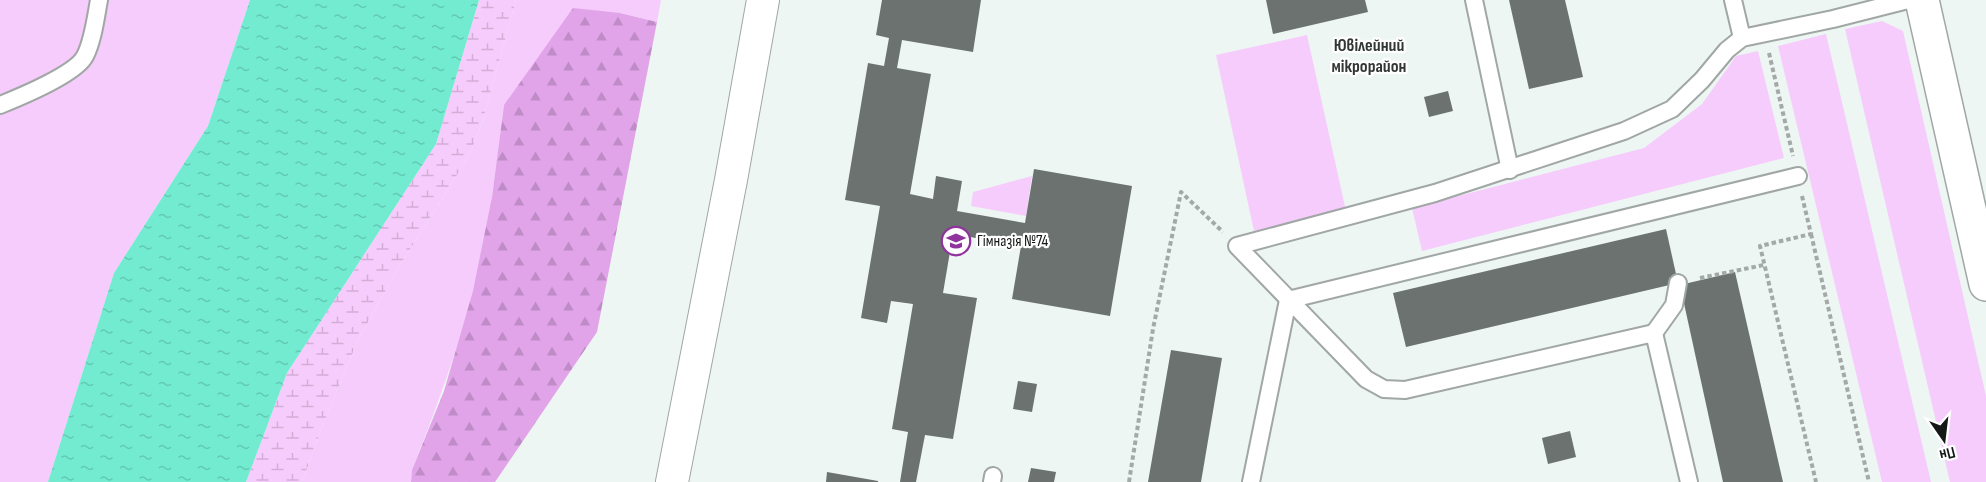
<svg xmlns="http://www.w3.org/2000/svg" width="1986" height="482" viewBox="0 0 1986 482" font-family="'Sofia Sans Condensed',sans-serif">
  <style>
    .green { fill: #f6ccfc }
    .forest { fill: url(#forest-firs) }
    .wetland { fill: url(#wetland-marsh) }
    .water { fill: url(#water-ripples) }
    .building { fill: #6b7270 }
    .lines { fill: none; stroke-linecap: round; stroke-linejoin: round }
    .service-casing { stroke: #a0a7a5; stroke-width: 20 }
    .minor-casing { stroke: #a0a7a5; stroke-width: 34 }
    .primary-casing { stroke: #a0a7a5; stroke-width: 36 }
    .path { stroke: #a3a9a7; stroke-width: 4; stroke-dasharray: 4.5 3; stroke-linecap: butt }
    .service { stroke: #fff; stroke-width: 16 }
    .minor { stroke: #fff; stroke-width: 32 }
    .primary { stroke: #fff; stroke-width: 33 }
    .labels { text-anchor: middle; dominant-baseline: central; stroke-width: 4.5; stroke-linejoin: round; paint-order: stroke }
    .poi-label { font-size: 16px; fill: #151817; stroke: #fff; text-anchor: start }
    .neighbourhood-label { font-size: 18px; font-weight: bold; fill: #313735; stroke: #fff }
  </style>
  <defs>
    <pattern id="forest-firs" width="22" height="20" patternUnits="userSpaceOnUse" patternTransform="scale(1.5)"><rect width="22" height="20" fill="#e1a4e9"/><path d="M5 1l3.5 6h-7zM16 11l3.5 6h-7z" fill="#c08cc7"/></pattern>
    <pattern id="wetland-marsh" width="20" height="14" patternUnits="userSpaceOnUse" patternTransform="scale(1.5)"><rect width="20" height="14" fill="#f6ccfc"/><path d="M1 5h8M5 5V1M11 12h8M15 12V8" fill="none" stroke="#d2aed7"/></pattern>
    <pattern id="water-ripples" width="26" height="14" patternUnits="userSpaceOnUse" patternTransform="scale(1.5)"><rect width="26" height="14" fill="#72ebd0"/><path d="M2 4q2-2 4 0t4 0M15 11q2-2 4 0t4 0" fill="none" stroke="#62c9b2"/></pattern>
  </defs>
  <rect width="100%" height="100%" fill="#eef6f3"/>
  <g class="green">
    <polygon points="0,0 250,0 208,126 114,273 48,482 0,482"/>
    <path d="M 516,0 L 661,0 L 657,22 L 620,13 L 504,105 C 496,168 489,232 473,294 C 456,354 435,412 412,470 L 411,482 L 302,482 L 324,422 L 358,340 L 400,265 L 469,156 L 482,123 Z"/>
    <polygon points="1882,21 1903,31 1986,396 1986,482 1950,482 1845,29"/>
    <polygon points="1826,34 1931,482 1882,482 1778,46"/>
    <polygon points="1307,35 1346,211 1254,231 1216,55"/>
    <polygon points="1758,51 1784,158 1422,251 1412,208 1644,148 1702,104 1736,56"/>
    <polygon points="1032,176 1026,216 971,206 973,192"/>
  </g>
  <polygon class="forest" points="573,8 620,13 657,22 597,332 495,482 411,482 412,470 444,391 473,291 492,197 504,105"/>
  <polygon class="wetland" points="479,0 516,0 482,123 469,156 400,265 358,340 324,422 302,482 246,482 287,373 436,144"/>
  <polygon class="water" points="250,0 479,0 436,144 287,373 246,482 48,482 114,273 208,126"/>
  <g class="building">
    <polygon points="882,0 981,0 973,52 902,40 897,68 931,74 910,194 933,199 936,176 962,181 957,211 1025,223 1034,169 1132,186 1110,316 1012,299 1021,246 953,234 943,293 977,298 953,439 925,435 916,482 900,482 908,432 892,429 913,304 891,301 887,323 861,318 880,206 845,200 868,63 884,66 889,38 876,35"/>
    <polygon points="1266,0 1365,0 1368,12 1273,34"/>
    <polygon points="1509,0 1565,0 1583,77 1529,89"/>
    <polygon points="1448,91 1453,111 1429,117 1424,97"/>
    <polygon points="1666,229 1678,283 1406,347 1393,293"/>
    <polygon points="1735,272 1783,482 1723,482 1680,285"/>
    <polygon points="1171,350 1222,358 1201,482 1148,482"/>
    <polygon points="1018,381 1037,384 1032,412 1013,409"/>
    <polygon points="1570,431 1576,457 1548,464 1542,438"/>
    <polygon points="1031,468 1056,472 1054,482 1028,482"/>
    <polygon points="827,472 878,481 878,482 826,482"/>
  </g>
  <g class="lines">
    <g class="service-casing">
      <g id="service">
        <polyline points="1474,0 1510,170"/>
        <polyline points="1733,0 1742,38"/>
        <path d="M 0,105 C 20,97 76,74 85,56 C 93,41 96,16 99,0"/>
        <polyline points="1288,300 1798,176"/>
        <polyline points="1654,333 1674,305 1678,283"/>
        <polyline points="992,482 993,476"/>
        <polyline points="1251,482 1288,300"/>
        <polyline points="1689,482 1654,333 1405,390 1384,389 1366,379 1237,246 1435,193 1624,131 1672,109 1702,80 1727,50 1742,38 1833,19 1908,0"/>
      </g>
    </g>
    <g class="minor-casing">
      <polyline id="minor" points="672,482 731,180 763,0"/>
    </g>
    <g class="primary-casing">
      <polyline id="primary" points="1922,0 1986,284"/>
    </g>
    <g class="path">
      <polyline points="1769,53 1793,156"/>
      <polyline points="1802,196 1811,234 1760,246 1816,482"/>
      <polyline points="1811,234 1869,482"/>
      <polyline points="1700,278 1764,265"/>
      <polyline points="1129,482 1153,329 1181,192 1223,232"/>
    </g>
    <use href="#service" class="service"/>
    <use href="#minor" class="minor"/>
    <use href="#primary" class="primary"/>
  </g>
  <defs>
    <g id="school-ring" transform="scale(1.5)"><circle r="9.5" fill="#fff" stroke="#90339d" stroke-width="1.5"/><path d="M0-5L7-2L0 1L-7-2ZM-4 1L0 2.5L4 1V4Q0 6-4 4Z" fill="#90339d"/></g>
  </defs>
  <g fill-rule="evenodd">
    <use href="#school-ring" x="956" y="241"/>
  </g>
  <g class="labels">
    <g class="poi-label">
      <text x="977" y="241">Гімназія №74</text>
    </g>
    <g class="neighbourhood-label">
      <text x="1369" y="45">Ювілейний<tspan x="1369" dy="21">мікрорайон</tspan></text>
    </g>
  </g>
  <g transform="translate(1944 440) rotate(166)" stroke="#ffffff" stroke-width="4.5" paint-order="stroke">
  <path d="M0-4.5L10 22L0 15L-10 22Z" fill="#151817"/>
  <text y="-9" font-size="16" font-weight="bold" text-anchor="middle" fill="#151817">Пн</text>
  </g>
</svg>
